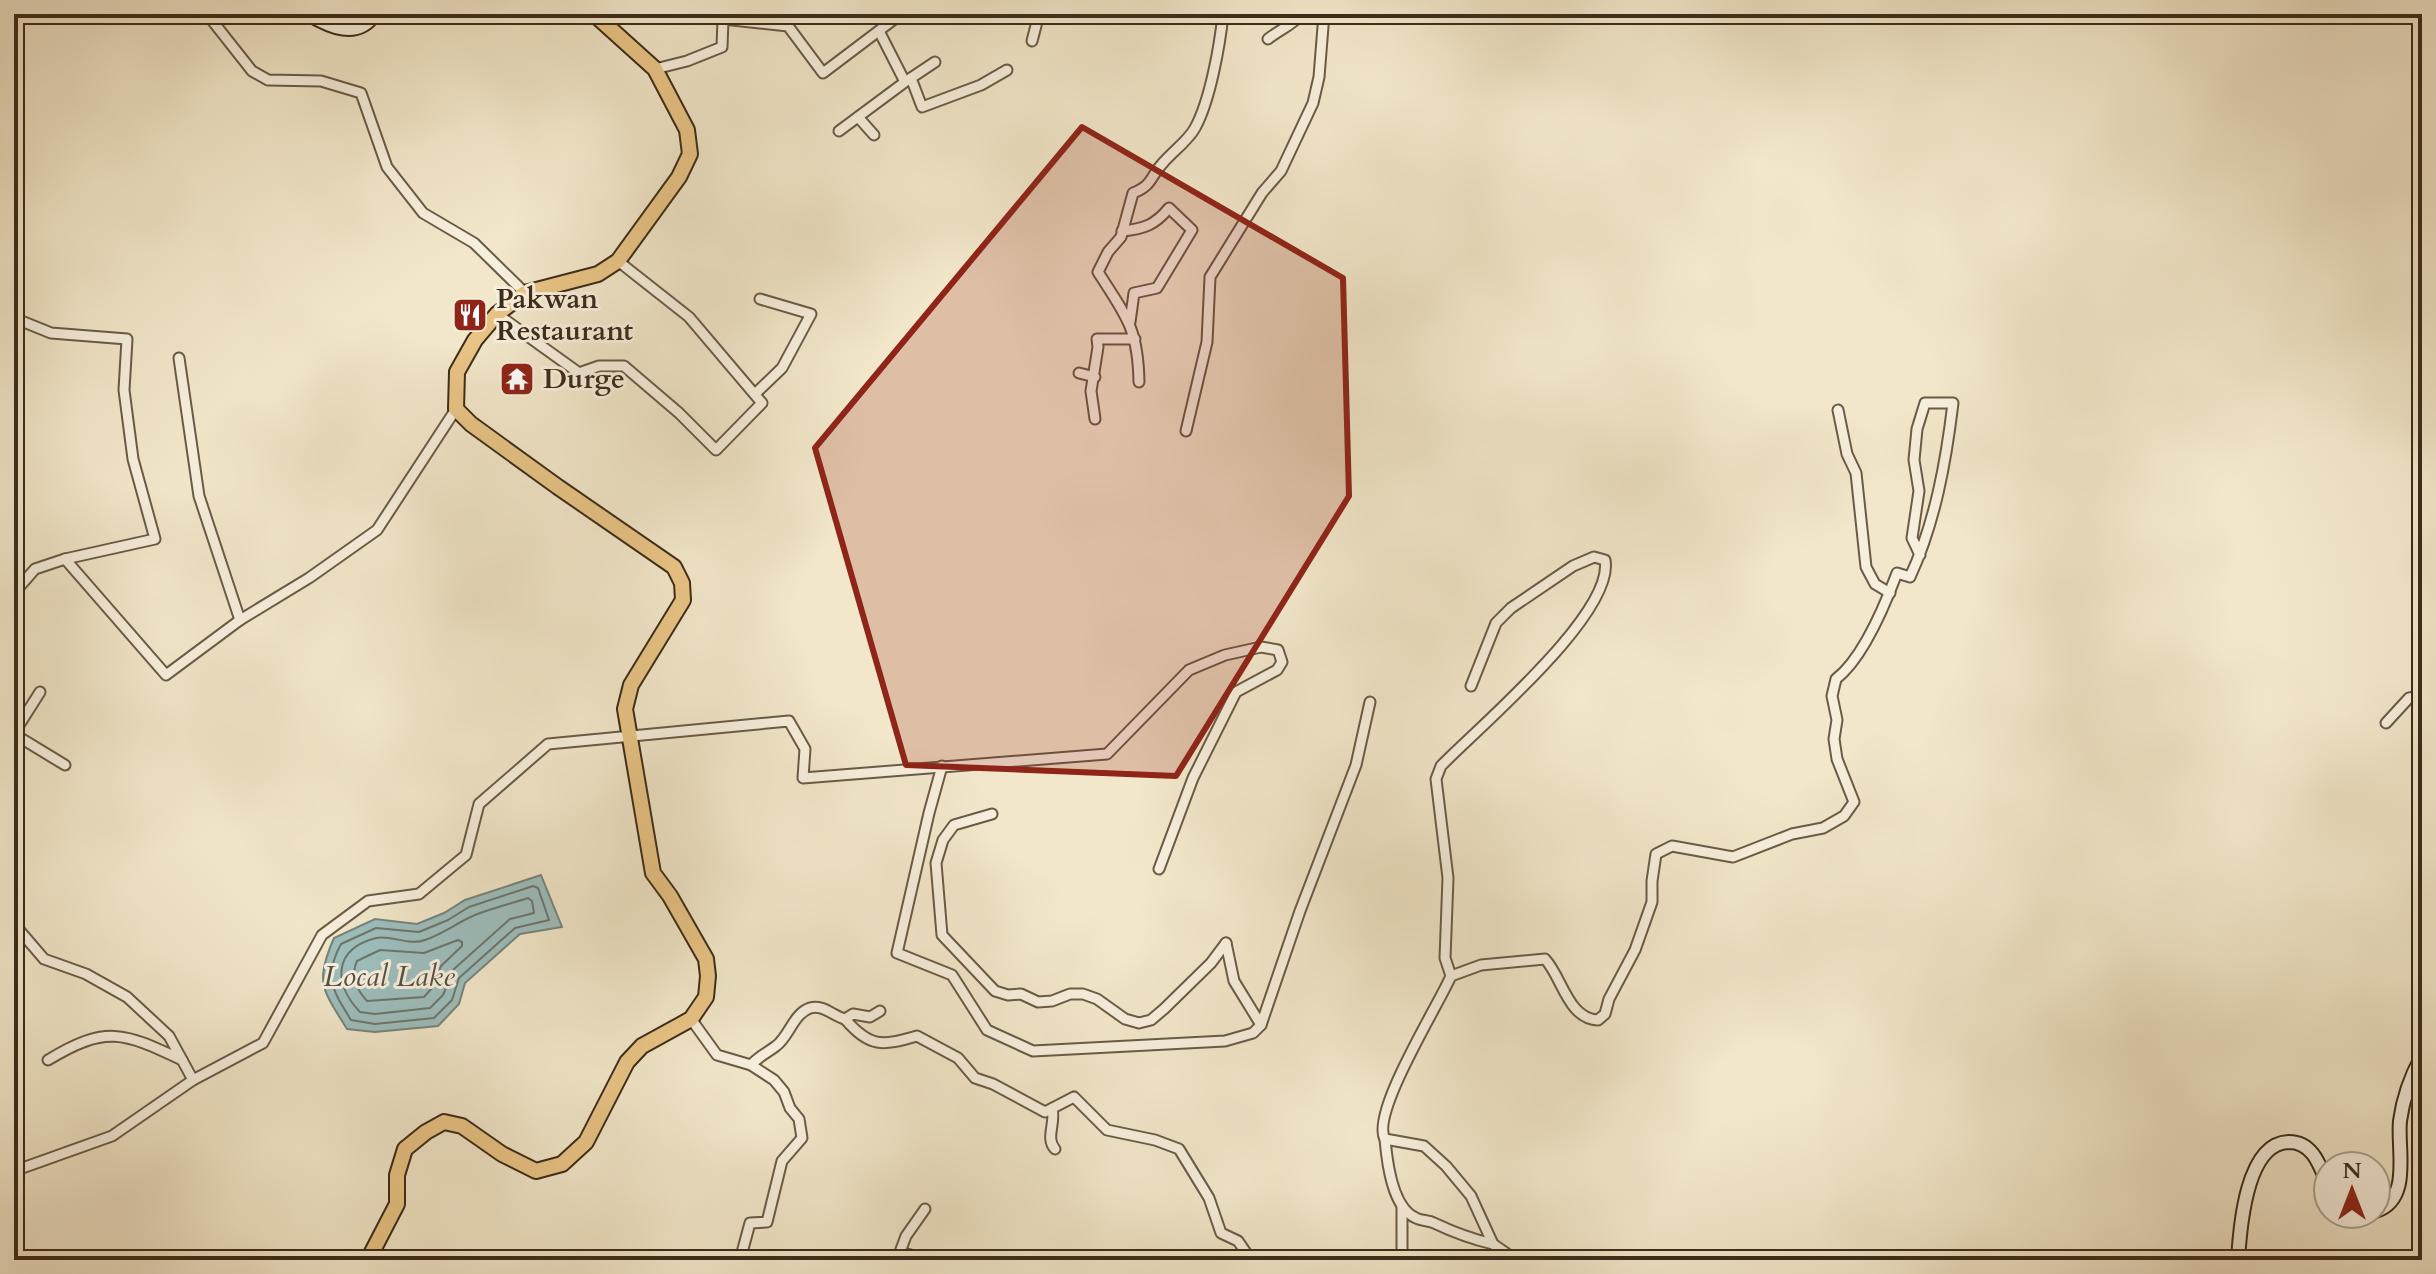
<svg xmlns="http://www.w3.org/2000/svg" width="2436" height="1274" viewBox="0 0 2436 1274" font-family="Cardo,serif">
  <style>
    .water { fill: #9dbebd; stroke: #76847c; stroke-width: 2 }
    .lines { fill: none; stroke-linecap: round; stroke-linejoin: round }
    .shore { stroke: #6c756c; stroke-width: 2 }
    .street-casing { stroke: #6a5b46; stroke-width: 13 }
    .secondary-casing { stroke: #3c2c1a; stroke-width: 16 }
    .primary-casing { stroke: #3c2c1a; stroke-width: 18 }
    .street { stroke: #f7efdd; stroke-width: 9 }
    .secondary { stroke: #f7efdd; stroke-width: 12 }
    .primary { stroke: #e9c485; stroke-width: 14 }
    .marked { fill: #8f2418; fill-opacity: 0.2; stroke: #8f2418; stroke-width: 6; stroke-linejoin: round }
    .labels { text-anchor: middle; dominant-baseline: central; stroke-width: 6; stroke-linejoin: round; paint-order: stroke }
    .poi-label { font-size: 28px; font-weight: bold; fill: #3c2c1a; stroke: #f7efdd; text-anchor: start }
    .water-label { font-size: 30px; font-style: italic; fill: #545043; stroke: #f7efdd }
  </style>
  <rect width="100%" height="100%" fill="#f2e7ca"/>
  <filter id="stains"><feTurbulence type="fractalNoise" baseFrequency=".0025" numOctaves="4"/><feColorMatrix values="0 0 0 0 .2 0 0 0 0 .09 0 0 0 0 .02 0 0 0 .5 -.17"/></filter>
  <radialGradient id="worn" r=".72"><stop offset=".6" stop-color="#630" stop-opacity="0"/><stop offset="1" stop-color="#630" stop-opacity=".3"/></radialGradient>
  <path class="water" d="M 541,875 L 562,927 L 520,934 L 465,983 L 459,1004 L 438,1026 L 375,1032 L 347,1029 C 323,990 314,983 334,938 L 375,919 L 417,924 L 444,913 L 465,900 Z"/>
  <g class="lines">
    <g class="shore">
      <path d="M 533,886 L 538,888 L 549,920 L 515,928 L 459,978 L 452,1000 L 434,1018 L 375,1024 L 351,1020 C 333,991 323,977 341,944 L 376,928 L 419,932 L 448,920 L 469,907 Z"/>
      <path d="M 528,898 L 532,901 L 534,913 L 510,919 L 454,969 L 443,995 L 430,1008 L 375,1014 L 360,1012 C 333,984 333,949 376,938 C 392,935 409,946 425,940 C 443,934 458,922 475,915 C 492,908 510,904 528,898 Z"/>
      <path d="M 458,940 L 462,942 L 462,946 L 441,966 L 432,988 L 424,997 L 367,1001 C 357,990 350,976 357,961 L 380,950 L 424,953 Z"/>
    </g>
    <g class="street-casing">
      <g id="street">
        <polyline points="207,14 252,71 268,80 321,81 361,93 387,167 423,213 474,243 525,293"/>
        <polyline points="713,14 723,19 788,26 823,73 901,14"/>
        <path d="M 1268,39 C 1279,30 1293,25 1301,14"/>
        <polyline points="1032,41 1039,14"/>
        <polyline points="655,69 687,61 722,47 723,19"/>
        <polyline points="911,78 922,107 981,85 1007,70"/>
        <polyline points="908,80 935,62"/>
        <polyline points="858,117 874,135"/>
        <polyline points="839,131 905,82 879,31"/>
        <path d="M 1122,231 C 1144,229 1155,225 1169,208 L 1192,230 L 1157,288 L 1134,293 L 1130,322"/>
        <polyline points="497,314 579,373 599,366 624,366 679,413 716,450 762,403 689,317 618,261"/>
        <polyline points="14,318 51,333 127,339 124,390 133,459 155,539 65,559 166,675 240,620 309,578 377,530 456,409"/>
        <polyline points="179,358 199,496 240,620"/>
        <polyline points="1079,373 1095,377"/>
        <path d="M 1139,382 C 1138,328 1126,316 1098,272 L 1108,252 L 1121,237 L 1133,193 C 1153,185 1150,177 1162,164 C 1172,152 1188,141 1195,128 C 1210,101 1220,45 1223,14"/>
        <polyline points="755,394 782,368 811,314 760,299"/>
        <polyline points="1838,410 1847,454 1856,473 1866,567 1875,584 1890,593"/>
        <polyline points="1095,419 1091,391 1098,347 1097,339 1135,339"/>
        <polyline points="1186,431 1207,342 1210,277 1262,193 1281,171 1313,103 1319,77 1324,14"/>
        <polyline points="14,593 35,569 65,559"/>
        <polyline points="2386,723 2409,698 2422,696"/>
        <polyline points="14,733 40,692"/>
        <polyline points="14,734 65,765"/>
        <polyline points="942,766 929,813 897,953 952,975 987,1030 1033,1051 1225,1041 1253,1033 1261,1025 1300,911 1356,765 1370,702"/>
        <polyline points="992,814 954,825 943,840 936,863 942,935 995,991 1008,995 1021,994 1038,1002 1052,1001 1070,994 1083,994 1097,999 1125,1019 1139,1023 1151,1020 1164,1009 1211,963 1226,943"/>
        <polyline points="14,924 44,959 86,974 127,997 169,1036 193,1080"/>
        <polyline points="1226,943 1234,981 1261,1025"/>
        <path d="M 1451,976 L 1445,958 L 1448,878 L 1436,779 L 1441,766 C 1479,727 1615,613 1605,560 L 1594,557 L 1573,566 L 1511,608 L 1496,623 L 1471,686"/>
        <polyline points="691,1019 717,1055 751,1065 774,1080 784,1092 790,1108 799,1119 802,1138 782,1161 767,1222 750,1223 740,1260"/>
        <path d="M 845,1019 C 870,1048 882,1046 917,1036 L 958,1058 L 975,1078 L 993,1084 L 1045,1112 L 1074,1097 L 1107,1130 L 1155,1140 L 1179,1149 L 1209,1198 L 1221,1233 L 1238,1241 L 1251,1260"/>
        <path d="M 48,1060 C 106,1025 123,1032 182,1060"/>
        <path d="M 751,1065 C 759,1056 767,1053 776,1046 C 789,1037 793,1014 810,1008 C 823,1004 833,1016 845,1019 L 853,1014 L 870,1017 L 880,1011"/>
        <path d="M 1052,1109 C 1056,1123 1045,1138 1055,1149"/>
        <path d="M 1385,1139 C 1387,1162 1392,1208 1416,1218 C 1421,1221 1428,1220 1434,1223 C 1453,1232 1471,1239 1493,1244"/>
        <polyline points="14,1171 112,1136 193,1080 263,1043 322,935 368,901 419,894 466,855 479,804 548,744 789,721 805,749 803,778 1107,754 1189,670 1225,655 1261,647 1278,650 1282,662 1277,670 1236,692 1193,778 1159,869"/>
        <polyline points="1402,1206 1402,1260"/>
        <polyline points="925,1209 906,1236 900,1252 928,1260"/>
        <path d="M 1516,1260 L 1493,1244 L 1471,1196 L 1446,1166 L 1424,1146 L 1385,1139 C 1370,1114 1438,1006 1451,976 L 1481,965 L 1545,959 C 1562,977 1568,1019 1598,1020 L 1605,1014 L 1609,999 L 1635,950 L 1652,902 L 1652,881 L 1656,854 L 1672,846 L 1733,857 L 1792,834 L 1823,828 L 1844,816 L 1854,802 L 1837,759 L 1834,739 L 1837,720 L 1832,696 L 1836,679 C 1862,659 1885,605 1897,573 L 1910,577 C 1935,523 1946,462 1953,403 L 1925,403 L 1917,429 L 1914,460 L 1919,491 L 1912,538 L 1920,555"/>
      </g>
    </g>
    <g class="secondary-casing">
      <g id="secondary">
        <path d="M 308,14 C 330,27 357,40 375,14"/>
        <path d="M 2376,1211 C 2412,1199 2397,1150 2400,1121 C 2403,1098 2411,1076 2422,1056"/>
        <path d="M 2238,1260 C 2240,1227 2246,1143 2289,1142 C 2313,1142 2320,1166 2328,1185"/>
      </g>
    </g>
    <g class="primary-casing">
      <polyline id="primary" points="368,1260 397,1204 397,1175 405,1149 426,1132 444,1122 462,1126 502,1154 536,1171 562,1164 586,1142 627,1062 642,1046 691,1019 706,997 708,976 706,959 670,896 653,873 625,709 631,685 683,600 682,583 674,567 558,487 471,424 456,409 457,372 475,340 497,314 525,293 598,274 618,261 679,177 690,154 687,130 655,69 594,14"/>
    </g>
    <use href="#street" class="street"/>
    <use href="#secondary" class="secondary"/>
    <use href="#primary" class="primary"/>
  </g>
  <path class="marked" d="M 1082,127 L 1343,278 L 1349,496 L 1176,776 L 906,765 L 815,448 Z"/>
  <defs>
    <g id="restaurant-square" transform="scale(1.8)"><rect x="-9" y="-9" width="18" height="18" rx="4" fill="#8f2418" stroke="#f7efdd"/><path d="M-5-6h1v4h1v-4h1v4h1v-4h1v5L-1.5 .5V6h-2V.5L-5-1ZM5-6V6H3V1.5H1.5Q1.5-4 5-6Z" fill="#fff"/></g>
    <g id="temple-square" transform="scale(1.8)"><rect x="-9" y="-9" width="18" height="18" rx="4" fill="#8f2418" stroke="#f7efdd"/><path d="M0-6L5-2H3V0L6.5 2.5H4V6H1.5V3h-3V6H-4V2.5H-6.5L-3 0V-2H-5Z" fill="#fff"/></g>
  </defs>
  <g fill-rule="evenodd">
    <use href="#restaurant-square" x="470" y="315"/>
    <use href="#temple-square" x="517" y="379"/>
  </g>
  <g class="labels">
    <g class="poi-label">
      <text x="496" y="299">Pakwan<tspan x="496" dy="32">Restaurant</tspan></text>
      <text x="543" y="379">Durge</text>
    </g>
    <g class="water-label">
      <text x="389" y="976">Local Lake</text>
    </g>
  </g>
  <rect width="2436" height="1274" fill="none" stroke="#f2e7ca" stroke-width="48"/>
  <rect x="16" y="16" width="2404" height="1242" fill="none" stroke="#3c2c1a" stroke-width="4"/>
  <rect x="24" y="24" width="2388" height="1226" fill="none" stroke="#3c2c1a" stroke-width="2"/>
  <g transform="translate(2352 1190)"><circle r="38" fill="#f7efdd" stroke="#aca18f" stroke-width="2"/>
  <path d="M0-6L14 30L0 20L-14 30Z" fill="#8f2418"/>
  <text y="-12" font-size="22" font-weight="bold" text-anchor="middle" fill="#3c2c1a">N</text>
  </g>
  <rect width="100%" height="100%" filter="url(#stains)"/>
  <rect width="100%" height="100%" fill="url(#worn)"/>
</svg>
